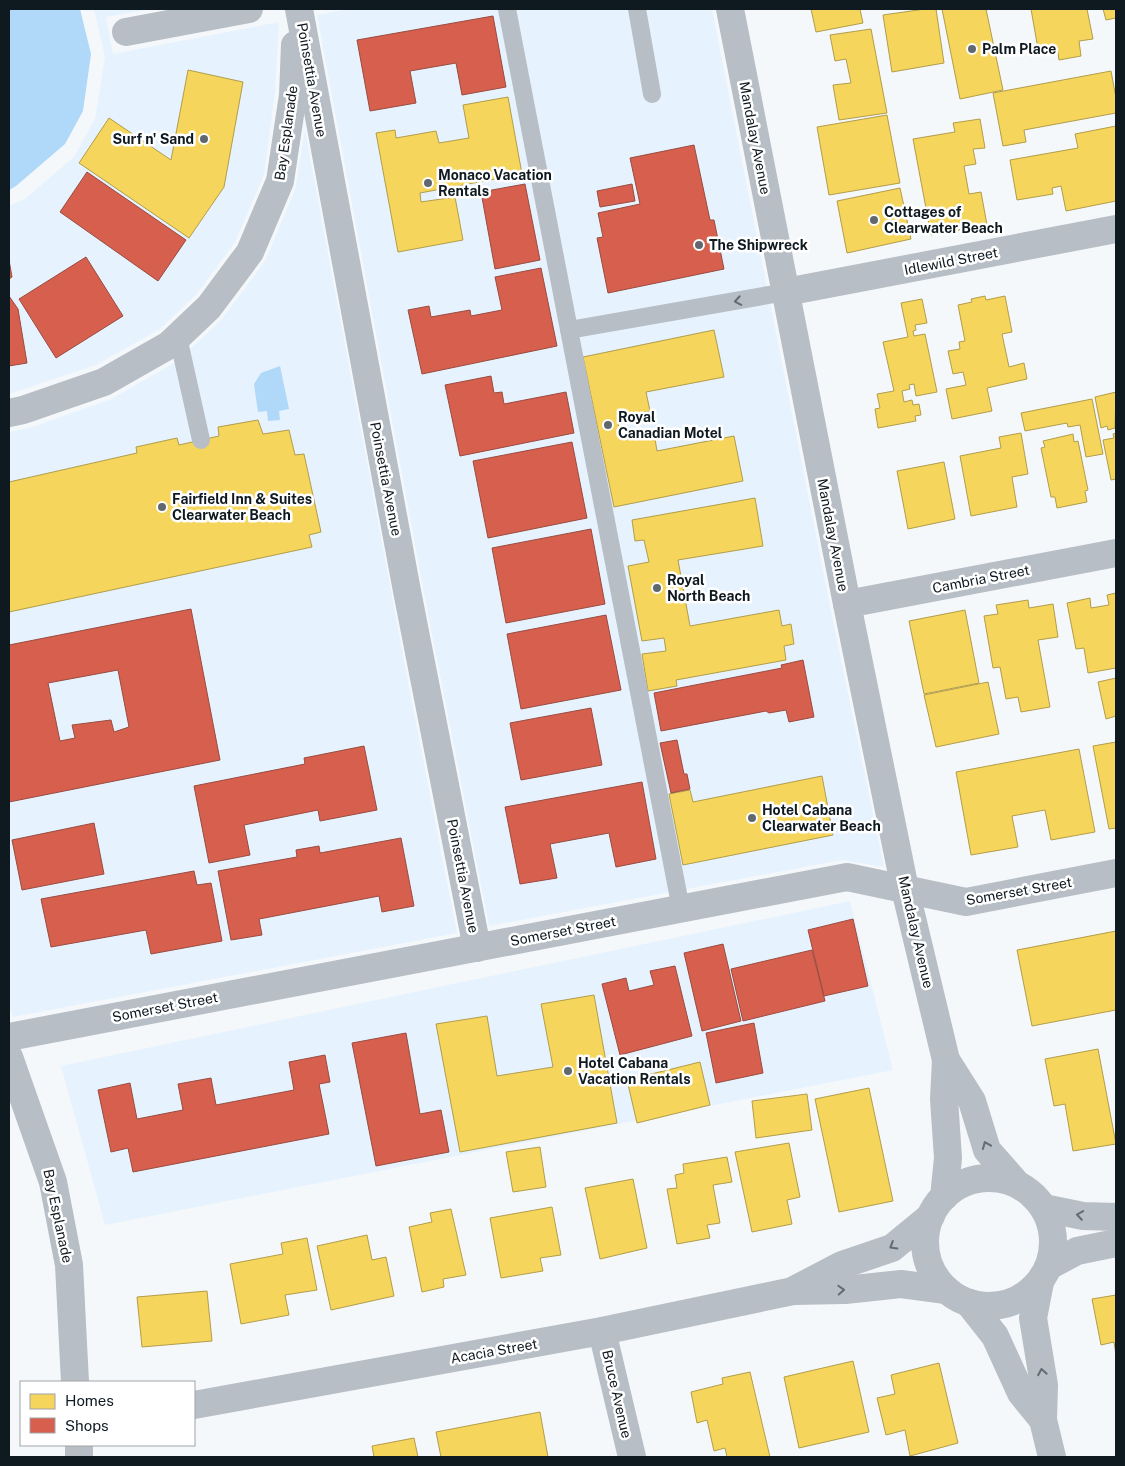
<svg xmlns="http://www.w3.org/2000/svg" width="1125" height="1466" viewBox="0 0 1125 1466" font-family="'Public Sans',sans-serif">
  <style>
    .built { fill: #e6f2fd }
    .water { fill: #b0d8f8 }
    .homes { fill: #f6d55c; stroke: #b19d4a }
    .shops { fill: #d6604d; stroke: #9a4b40; fill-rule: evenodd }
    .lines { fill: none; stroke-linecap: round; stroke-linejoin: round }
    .service { stroke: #b7bec5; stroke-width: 18 }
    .minor { stroke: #b7bec5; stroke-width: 28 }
    .tertiary { stroke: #b7bec5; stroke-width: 28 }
    .oneway { stroke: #636c72 }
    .poi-dot { fill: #60676d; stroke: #fff; stroke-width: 2 }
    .labels { text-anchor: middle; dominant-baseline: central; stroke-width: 5; stroke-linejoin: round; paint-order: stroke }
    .poi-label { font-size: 14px; font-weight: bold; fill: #0f1920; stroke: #fff; text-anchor: start }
    .street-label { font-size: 14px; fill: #0f1920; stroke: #fff }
  </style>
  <rect width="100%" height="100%" fill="#f5f8fb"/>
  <g class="built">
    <polygon points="94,9 150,9 106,17 113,54 279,22 275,92 264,175 235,242 197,294 160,329 96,365 9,394 9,206 25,199 74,157 95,119 105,57"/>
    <polygon points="349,9 712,9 834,626 884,867 842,860 489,926 423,588 317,15"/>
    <polygon points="305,130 409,687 457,933 13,1017 9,1005 9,432 29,428 109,400 178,361 222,319 265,261 295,190"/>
    <polygon points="850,901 893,1070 105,1225 61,1066"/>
  </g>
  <g class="water">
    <polygon points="9,9 80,9 91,54 83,111 65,144 16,186 9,190"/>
    <polygon points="280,366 289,409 279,411 280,420 268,421 267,411 258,412 254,384 261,373"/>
  </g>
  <g class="homes">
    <polygon points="811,9 860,9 863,23 816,32"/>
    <polygon points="925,9 936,9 944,63 892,72 883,15"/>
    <polygon points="942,9 986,9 1003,90 960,99"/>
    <polygon points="1031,9 1087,9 1093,39 1079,41 1081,56 1059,60 1057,46 1038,49"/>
    <polygon points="1103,9 1116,9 1116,18 1106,20"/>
    <polygon points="871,29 887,113 839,120 833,85 851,83 846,59 835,61 830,35"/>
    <polygon points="188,70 243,82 224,187 189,238 79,163 109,118 171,160"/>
    <polygon points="1111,71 1116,98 1116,113 1024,130 1026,142 1003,146 993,93"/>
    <polygon points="508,97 522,174 420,193 421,202 455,197 463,240 398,252 376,133 395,130 396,138 436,131 439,143 469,138 463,105"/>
    <polygon points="887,115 900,183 829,195 817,127"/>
    <polygon points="980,119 985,148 973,149 976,164 964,166 969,194 981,192 987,225 931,235 913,139 955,132 953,123"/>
    <polygon points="1116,126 1116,201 1066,211 1061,186 1052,188 1053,194 1017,200 1010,160 1078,148 1075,134"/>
    <polygon points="900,188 911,239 847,253 837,201"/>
    <polygon points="985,296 986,300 1005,296 1012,332 1002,334 1009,367 1024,363 1027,379 987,388 992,411 952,419 946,389 966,385 963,372 953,374 948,351 960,349 959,342 965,341 958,305 972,302 971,299"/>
    <polygon points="922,299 927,323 915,325 916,330 913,331 914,336 925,334 937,392 916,396 914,384 909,385 910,389 902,391 904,402 912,400 913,405 919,404 921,415 915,416 916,421 878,428 875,409 880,408 877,394 894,391 883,342 908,337 901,303"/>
    <polygon points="714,330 724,377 646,392 650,411 617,418 621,439 654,433 657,451 734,436 743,481 614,507 583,357"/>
    <polygon points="1116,392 1115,428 1108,430 1107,426 1101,428 1095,397"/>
    <polygon points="1092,399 1103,454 1086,457 1080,425 1068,427 1067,423 1025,431 1021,413"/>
    <polygon points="258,420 263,434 289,430 295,455 304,454 321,532 309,535 312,547 9,612 9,482 137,453 136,447 177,438 179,445 219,436 218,427"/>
    <polygon points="1021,433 1028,474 1012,477 1017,507 971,516 960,456 1001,448 999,437"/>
    <polygon points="1116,433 1116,479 1111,480 1103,440 1114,438 1113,434"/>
    <polygon points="1073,434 1074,442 1078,441 1088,490 1085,491 1087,502 1057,508 1055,497 1051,497 1041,448 1045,447 1043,441"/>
    <polygon points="944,462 955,519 908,529 897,471"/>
    <polygon points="755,498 763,546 678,560 690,626 779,610 782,626 791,624 794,644 784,646 786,660 676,680 677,686 648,691 642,654 666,651 664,638 642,641 628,566 649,562 644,540 635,541 632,520"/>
    <polygon points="1116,593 1116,668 1088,673 1084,648 1076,649 1067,603 1090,598 1091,608 1109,605 1107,595"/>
    <polygon points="1028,600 1029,608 1053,604 1058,637 1038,640 1050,707 1021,712 1018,697 1006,699 1000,667 993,668 984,616 998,614 996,605"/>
    <polygon points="965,610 979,683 924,694 909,621"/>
    <polygon points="1116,678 1116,716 1106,719 1098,682"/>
    <polygon points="988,682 999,734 936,747 924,695"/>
    <polygon points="1116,742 1116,828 1109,829 1093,746"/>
    <polygon points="1079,749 1095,832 1051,840 1045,810 1012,816 1018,847 971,855 956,772"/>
    <polygon points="822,776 833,835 683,865 669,794 690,790 693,802"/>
    <polygon points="1116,931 1116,1010 1032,1026 1017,950"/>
    <polygon points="594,995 617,1123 460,1152 436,1024 487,1016 497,1076 553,1067 541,1004"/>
    <polygon points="1098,1049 1116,1144 1073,1151 1065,1104 1054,1106 1045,1059"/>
    <polygon points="700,1062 710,1105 637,1123 627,1080"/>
    <polygon points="869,1088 893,1201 839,1212 815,1099"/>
    <polygon points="807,1094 812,1130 756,1138 752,1101"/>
    <polygon points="789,1143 800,1197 787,1200 792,1224 752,1232 735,1152"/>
    <polygon points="540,1147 546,1187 513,1192 506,1152"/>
    <polygon points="727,1157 732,1182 713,1185 720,1223 707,1225 710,1238 677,1244 667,1189 677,1188 675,1175 684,1173 683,1164"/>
    <polygon points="633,1179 647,1248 600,1259 585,1188"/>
    <polygon points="552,1207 561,1255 540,1258 543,1271 501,1278 490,1218"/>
    <polygon points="451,1209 466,1275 443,1279 444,1287 422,1292 409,1227 432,1222 430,1213"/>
    <polygon points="367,1235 372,1260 386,1257 394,1296 331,1310 317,1246"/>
    <polygon points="307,1238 317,1290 285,1295 289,1315 241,1324 230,1264 283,1254 281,1243"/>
    <polygon points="207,1291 212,1341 142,1347 137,1297"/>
    <polygon points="1116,1295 1116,1355 1114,1342 1101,1345 1092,1299"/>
    <polygon points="853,1361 869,1432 799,1448 784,1377"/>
    <polygon points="939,1363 958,1443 910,1456 905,1430 886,1435 877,1398 895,1394 891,1375"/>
    <polygon points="750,1372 770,1457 727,1457 725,1448 714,1451 707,1420 697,1423 691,1392 723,1384 722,1378"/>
    <polygon points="540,1412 548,1457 441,1457 436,1432"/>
    <polygon points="414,1438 418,1457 374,1457 372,1446"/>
  </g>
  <g class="shops">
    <polygon points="493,16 506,87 462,95 456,63 410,71 416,103 370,111 357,40"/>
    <polygon points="694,145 710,220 714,220 724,269 608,293 597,238 603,237 598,213 640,204 630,158"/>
    <polygon points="87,172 186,240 158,281 60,212"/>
    <polygon points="525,184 540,260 495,269 481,192"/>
    <polygon points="632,184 635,201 600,207 597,191"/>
    <polygon points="86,257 123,316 56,358 19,299"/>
    <polygon points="9,260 12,277 9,279"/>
    <polygon points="541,268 557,346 422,374 408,310 429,306 431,317 470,310 471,316 502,310 495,277"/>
    <polygon points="9,296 18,309 27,363 9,366"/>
    <polygon points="491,376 494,393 502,392 504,404 566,392 574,433 460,456 445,385"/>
    <polygon points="572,442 587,518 488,538 473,461"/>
    <polygon points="591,529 605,604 506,623 492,548"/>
    <path d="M 191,609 L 220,760 L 9,802 L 9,645 ZM 118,670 L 129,727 L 114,732 L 111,720 L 72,725 L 75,738 L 60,741 L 48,683 Z"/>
    <polygon points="606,615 621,690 521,709 507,634"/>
    <polygon points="803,660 814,717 789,722 786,710 769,713 766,711 661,731 654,693 782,668 781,665"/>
    <polygon points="591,708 602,765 521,780 510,723"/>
    <polygon points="677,740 684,774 687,774 690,789 671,793 660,743"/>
    <polygon points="364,746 377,810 320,821 318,810 244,825 250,855 209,863 194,786 305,764 304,758"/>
    <polygon points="642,782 656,859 616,867 609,833 550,844 557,878 520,884 505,807"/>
    <polygon points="94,823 104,874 22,890 12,840"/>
    <polygon points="401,838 414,906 382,912 379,896 259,919 262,935 231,940 218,871 297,857 296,850 319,846 320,853"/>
    <polygon points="194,871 197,885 211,883 222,941 151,954 146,930 51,947 41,899"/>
    <polygon points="853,919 868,986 824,996 808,930"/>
    <polygon points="723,944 741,1021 702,1031 684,953"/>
    <polygon points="812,950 825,1001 743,1021 731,969"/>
    <polygon points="675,966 692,1036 620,1055 602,984 626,978 629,991 654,985 650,971"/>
    <polygon points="754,1023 763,1073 716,1083 706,1033"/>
    <polygon points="406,1033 420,1114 441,1110 449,1152 376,1166 352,1043"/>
    <polygon points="325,1055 330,1082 319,1084 329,1134 133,1172 128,1148 111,1152 98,1090 130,1083 137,1119 183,1110 178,1084 211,1078 216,1105 294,1090 289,1062"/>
  </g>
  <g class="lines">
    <g class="service">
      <polyline points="507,9 681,909"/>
      <polyline points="637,9 652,94"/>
      <polyline points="569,330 786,292"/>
      <polyline points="178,337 201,440"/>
    </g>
    <g class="minor">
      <polyline points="299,9 407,591 477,948"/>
      <polyline points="126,32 249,9"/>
      <polyline points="786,292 1116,229"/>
      <polyline points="9,413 23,410 104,382 169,345 209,307 250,252 280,181 293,95 295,45"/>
      <polyline points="847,604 1116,553"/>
      <polyline points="9,1037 847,877 966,902 1116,873"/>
      <polyline points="9,1057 53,1182 69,1265 75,1382"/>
      <polyline points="1044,1208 1083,1216 1116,1217"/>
      <polyline points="1049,1266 1077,1251 1116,1243"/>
      <polyline points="796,1289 842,1265 892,1248 931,1216"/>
      <polyline points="602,1331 632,1457"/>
      <polyline points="194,1405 602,1331 793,1291 845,1290 901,1284 946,1290"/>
      <polyline points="79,1445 79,1457"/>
    </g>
    <g class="tertiary">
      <polyline points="730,9 847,604 905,889 946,1060 944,1099 948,1158 944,1197"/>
      <polyline points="946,1060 972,1101 987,1150 1016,1183"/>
      <circle cx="989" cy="1242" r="64"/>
      <polyline points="1040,1282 1033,1318 1044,1385 1043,1420 1052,1457"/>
      <polyline points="969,1303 995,1336 1021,1393 1043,1420"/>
    </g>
  </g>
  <defs><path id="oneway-chevron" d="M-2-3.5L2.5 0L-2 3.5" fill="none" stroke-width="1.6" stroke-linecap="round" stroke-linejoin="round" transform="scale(1.25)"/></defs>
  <g class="oneway">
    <use href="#oneway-chevron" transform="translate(738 301) rotate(170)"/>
    <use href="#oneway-chevron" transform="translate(986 1145) rotate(-112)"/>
    <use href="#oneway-chevron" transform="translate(1080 1215) rotate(-171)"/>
    <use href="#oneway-chevron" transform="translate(893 1246) rotate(149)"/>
    <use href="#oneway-chevron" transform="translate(841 1290) rotate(-3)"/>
    <use href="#oneway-chevron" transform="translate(1042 1372) rotate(-100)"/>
  </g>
  <g class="poi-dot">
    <circle cx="972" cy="49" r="5"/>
    <circle cx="204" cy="139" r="5"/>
    <circle cx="428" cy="183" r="5"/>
    <circle cx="874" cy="220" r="5"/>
    <circle cx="699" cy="245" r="5"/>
    <circle cx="608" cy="425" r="5"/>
    <circle cx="162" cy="507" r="5"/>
    <circle cx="657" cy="588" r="5"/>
    <circle cx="752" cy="818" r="5"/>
    <circle cx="568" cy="1071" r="5"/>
  </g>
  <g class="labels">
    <g class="poi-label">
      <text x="982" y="49">Palm Place</text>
      <text x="194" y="139" text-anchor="end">Surf n' Sand</text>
      <text x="438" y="175">Monaco Vacation<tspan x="438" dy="16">Rentals</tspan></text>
      <text x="884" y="212">Cottages of<tspan x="884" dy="16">Clearwater Beach</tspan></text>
      <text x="709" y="245">The Shipwreck</text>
      <text x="618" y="417">Royal<tspan x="618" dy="16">Canadian Motel</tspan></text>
      <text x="172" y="499">Fairfield Inn &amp; Suites<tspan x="172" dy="16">Clearwater Beach</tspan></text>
      <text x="667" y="580">Royal<tspan x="667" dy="16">North Beach</tspan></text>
      <text x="762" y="810">Hotel Cabana<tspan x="762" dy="16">Clearwater Beach</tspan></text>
      <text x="578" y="1063">Hotel Cabana<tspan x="578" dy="16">Vacation Rentals</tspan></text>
    </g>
    <g class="street-label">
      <text transform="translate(312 80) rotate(80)">Poinsettia Avenue</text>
      <text transform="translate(286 133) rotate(-82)">Bay Esplanade</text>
      <text transform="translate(755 138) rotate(79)">Mandalay Avenue</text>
      <text transform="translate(951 261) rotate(-11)">Idlewild Street</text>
      <text transform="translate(386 479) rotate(79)">Poinsettia Avenue</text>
      <text transform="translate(833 535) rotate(79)">Mandalay Avenue</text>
      <text transform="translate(981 579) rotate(-11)">Cambria Street</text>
      <text transform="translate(463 876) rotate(79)">Poinsettia Avenue</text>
      <text transform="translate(1019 891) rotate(-10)">Somerset Street</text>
      <text transform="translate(563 931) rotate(-11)">Somerset Street</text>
      <text transform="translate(916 932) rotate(77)">Mandalay Avenue</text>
      <text transform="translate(165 1007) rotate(-11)">Somerset Street</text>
      <text transform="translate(58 1216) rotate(78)">Bay Esplanade</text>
      <text transform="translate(494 1351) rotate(-10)">Acacia Street</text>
      <text transform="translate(617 1394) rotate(77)">Bruce Avenue</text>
    </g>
  </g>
  <rect width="1125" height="1466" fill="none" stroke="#0f1920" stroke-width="20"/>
  <rect x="20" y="1381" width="175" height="65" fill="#ffffff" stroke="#9fa3a6"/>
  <rect x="30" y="1394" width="25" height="15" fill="#f6d55c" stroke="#9fa3a6"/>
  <text x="65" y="1406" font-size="15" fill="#0f1920">Homes</text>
  <rect x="30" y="1418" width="25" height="15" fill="#d6604d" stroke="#9fa3a6"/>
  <text x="65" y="1431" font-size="15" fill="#0f1920">Shops</text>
</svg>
